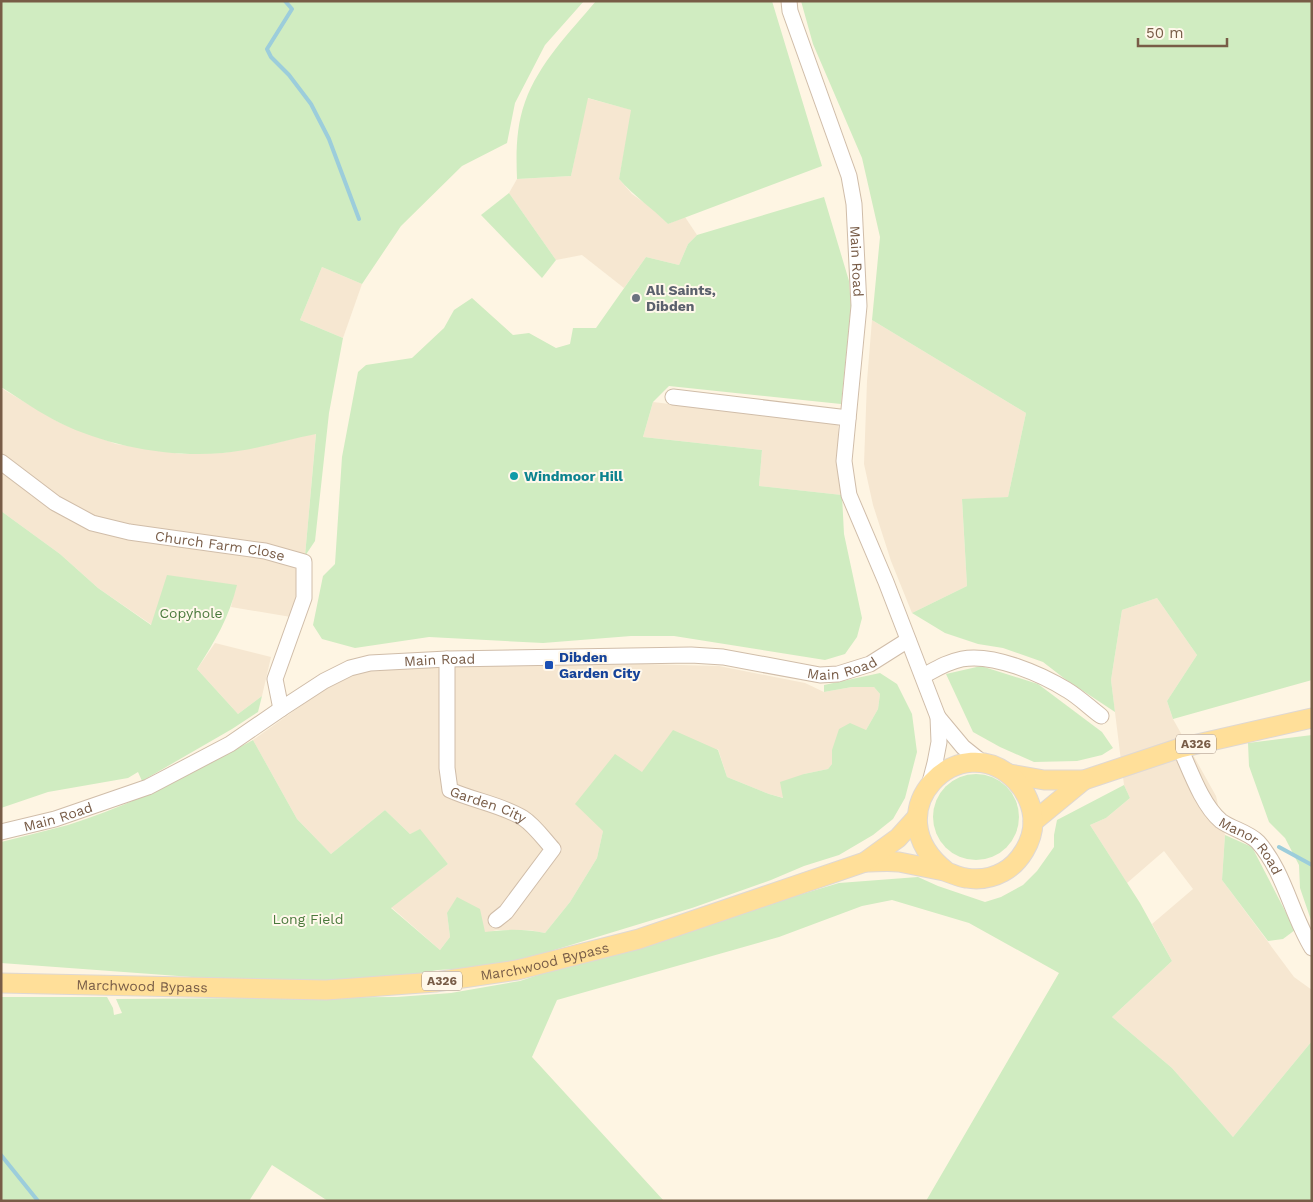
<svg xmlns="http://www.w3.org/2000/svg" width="1313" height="1202" viewBox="0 0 1313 1202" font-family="'Work Sans',sans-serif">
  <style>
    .residential { fill: #f6e7d1 }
    .green { fill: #d0ecc1 }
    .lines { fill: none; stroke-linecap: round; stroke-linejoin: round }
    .stream { stroke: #9ccddb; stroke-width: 4 }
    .minor-casing { stroke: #d0bda9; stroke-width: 17 }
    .major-casing { stroke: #dfd8d3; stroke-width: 21 }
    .minor { stroke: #fff; stroke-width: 15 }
    .major { stroke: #ffdf99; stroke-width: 19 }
    .worship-dot { fill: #6b7280; stroke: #fff8eb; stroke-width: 2 }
    .culture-dot { fill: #0f9aa8; stroke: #fff8eb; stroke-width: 2 }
    .transit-dot { fill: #1a4fb4; stroke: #fff8eb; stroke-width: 2 }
    .labels { text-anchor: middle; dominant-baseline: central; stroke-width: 4; stroke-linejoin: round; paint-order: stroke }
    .shield { fill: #fff8eb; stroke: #a08b78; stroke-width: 1 }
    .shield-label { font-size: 12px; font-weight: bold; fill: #785c47 }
    .street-label { font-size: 14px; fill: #785c47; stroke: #fff8eb }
    .worship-label { font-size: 14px; font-weight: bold; fill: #5b616d; stroke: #fff8eb; text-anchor: start }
    .culture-label { font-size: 14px; font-weight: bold; fill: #0d838f; stroke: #fff8eb; text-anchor: start }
    .park-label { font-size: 14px; fill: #4a793c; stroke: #fff8eb }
    .transit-label { font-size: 14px; font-weight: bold; fill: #164399; stroke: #fff8eb; text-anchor: start }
  </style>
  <rect width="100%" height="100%" fill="#fef5e3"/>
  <g class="residential">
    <polygon points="587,98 632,110 619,179 632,194 653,209 668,224 685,217 697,235 688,244 679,265 646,257 624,288 582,255 556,260 509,193 517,179 571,176"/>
    <polygon points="322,267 362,284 343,338 300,320"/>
    <polygon points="872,320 1026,413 1008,497 962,500 967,586 912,613 891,561 873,505 864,464 867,381"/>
    <polygon points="1,388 60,423 116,444 181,454 223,453 263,446 316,433 305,556 291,617 231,607 236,586 152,625 98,588 60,554 1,511"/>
    <polygon points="653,402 838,424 842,495 759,486 762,450 643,437"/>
    <polygon points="1157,598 1197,655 1167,701 1173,719 1216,796 1225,835 1222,880 1294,977 1312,990 1312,1041 1233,1137 1172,1068 1112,1017 1172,961 1152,924 1193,889 1164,851 1127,883 1090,825 1106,818 1130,798 1124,785 1111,680 1122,610"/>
    <polygon points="215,643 271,657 262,696 238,714 197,669"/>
    <polygon points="642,664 719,666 805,683 824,692 852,687 874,687 880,694 878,709 866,730 832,750 832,764 828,769 804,774 784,798 769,794 727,777 718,749 603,831 597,858 570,902 545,933 529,930 497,930 485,933 447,913 450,937 440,950 391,907 448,864 419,830 410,834 385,810 331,854 297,819 253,740 354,668"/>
  </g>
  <g class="green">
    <path d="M 1,1 L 584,1 L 545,45 L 515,103 L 507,143 L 462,166 L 401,226 L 362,284 L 322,267 L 300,320 L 343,338 L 329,413 L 315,541 L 305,556 L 316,434 C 285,440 255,450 223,453 C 171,458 107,446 60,423 C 40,413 20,399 1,387 Z"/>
    <path d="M 596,1 L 772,1 L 822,166 L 668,224 C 652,208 634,196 619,179 L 631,110 L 588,98 L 571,176 L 517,179 C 516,153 516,127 525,102 C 539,63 570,32 596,1 Z"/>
    <polygon points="801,1 1312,1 1312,680 1173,719 1167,701 1197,655 1157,598 1122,610 1111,680 1115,712 1065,679 1043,662 1003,648 978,644 945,633 912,613 967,586 962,499 1008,497 1026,413 872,320 880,237 862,158 813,44"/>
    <polygon points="509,193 556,260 542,278 481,215"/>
    <polygon points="824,197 849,281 851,306 841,404 669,386 653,402 643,437 762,450 759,486 842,495 844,534 862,618 857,637 845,654 825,660 674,636 631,636 543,643 429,637 355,648 322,639 313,625 323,576 335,564 342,457 358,372 366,365 412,358 444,328 454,310 472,298 513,335 529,333 556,348 570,344 573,328 596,328 646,257 679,265 688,244 697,235"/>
    <path d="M 1,511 L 60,554 L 98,588 L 151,625 L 167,575 L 237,585 C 229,618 215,641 197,669 L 238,714 L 262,696 L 258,712 L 232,729 L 142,781 L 138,772 L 128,778 L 48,792 L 1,808 Z"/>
    <polygon points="981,666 1038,684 1102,732 1113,748 1102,755 1077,761 1034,762 1000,747 973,732 946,674"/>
    <path d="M 880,673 L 897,684 L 912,714 L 917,752 L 905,798 L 893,819 L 873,835 L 839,855 L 804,866 L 771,880 L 692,908 L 515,962 L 489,967 L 438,970 L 386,979 L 302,983 L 233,980 L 1,963 L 1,842 C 24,836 46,831 68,825 C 133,805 194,772 253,740 L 297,819 L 331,854 L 385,810 L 410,834 L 420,829 L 448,864 L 391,908 L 440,950 L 450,937 L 447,913 L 457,897 L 480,909 L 485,932 C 505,929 525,929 545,933 L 570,902 L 597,858 L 603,831 L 575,804 L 615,754 L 642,772 L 673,730 L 718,750 L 727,777 L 769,794 L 783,798 L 780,782 L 804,774 L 828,769 L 832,764 L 832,750 L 839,729 L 850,723 L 866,730 L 878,709 L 880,694 L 874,687 L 852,687 L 824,692 L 824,685 Z"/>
    <polygon points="1312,735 1312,923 1300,888 1299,865 1285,838 1269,822 1249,766 1248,743"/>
    <circle cx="976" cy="817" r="43"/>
    <polygon points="1124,785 1130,798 1106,818 1090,825 1140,903 1172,961 1112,1017 1172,1068 1233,1137 1312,1041 1312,1201 926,1201 1059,973 969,923 892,900 862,906 779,937 557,1000 532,1057 664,1201 328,1201 272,1165 249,1201 1,1201 1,997 107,997 113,1008 114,1015 122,1013 116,999 397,997 451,993 520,981 595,956 839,883 918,877 938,886 985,902 1001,897 1023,885 1037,871 1054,847 1054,835 1057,820"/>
    <polygon points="1225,835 1252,847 1295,930 1283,939 1268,941 1222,880"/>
  </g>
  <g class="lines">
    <g class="stream">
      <polyline points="285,1 292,9 267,49 271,57 289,75 311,104 329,139 359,219"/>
      <polyline points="1279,847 1312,865"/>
      <polyline points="1,1155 38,1201"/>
    </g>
    <g class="minor-casing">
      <g id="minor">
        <path id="s1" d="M 789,1 L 790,11 L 849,176 L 854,204 L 859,306 L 844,461 L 849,495 L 886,582 L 938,717 L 939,742 L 935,763 L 929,786"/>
        <polyline points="673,397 848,418"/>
        <path id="s2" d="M 1,462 L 55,503 L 92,523 L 129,532 L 265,551 L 304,562 L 304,598 L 275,679 L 281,709"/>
        <path id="s3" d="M 447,659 L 447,768 L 450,790 C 474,801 500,804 523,818 C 534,825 544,839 553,849 L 506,912 L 496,920"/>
        <path d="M 923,676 C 936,669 947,662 962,659 C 993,653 1041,674 1067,690 C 1079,697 1090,708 1101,716"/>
        <polyline points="938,717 963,747 983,763"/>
        <path id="s4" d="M 1180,748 C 1190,770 1202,805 1221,821 C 1232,829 1248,832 1258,842 C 1284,871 1292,916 1312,948"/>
        <path id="s5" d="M 1,832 L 55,819 L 148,787 L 230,744 L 281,709 L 324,681 L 350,668 L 370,663 L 447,659 L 691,655 L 723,657 L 820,675 L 838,674 L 870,664 L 908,640"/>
      </g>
    </g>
    <g class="major-casing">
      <g id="major">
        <polyline points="1010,774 1044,780 1084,780 1180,748 1312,718"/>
        <polyline points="1033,822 1084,780"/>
        <path d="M 865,862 C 876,862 888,861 899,862 C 914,865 929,868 944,871 C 951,873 958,877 966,878 C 978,880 992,878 1003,872 C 1020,863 1033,841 1033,822 C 1033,807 1026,791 1016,781 C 961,723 871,812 946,871"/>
        <path id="s6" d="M 1,983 L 326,990 L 435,982 L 517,970 L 639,939 L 865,862 L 898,838 L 917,817"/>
      </g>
    </g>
    <use href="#minor" class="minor"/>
    <use href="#major" class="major"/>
  </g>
  <circle class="worship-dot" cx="636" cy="298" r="5"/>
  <circle class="culture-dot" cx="514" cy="476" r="5"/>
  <rect class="transit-dot" x="544" y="660" width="10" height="10" rx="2.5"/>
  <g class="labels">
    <g class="shield">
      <rect x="1176" y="734.5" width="40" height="19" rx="4"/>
      <rect x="422" y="971.5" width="40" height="19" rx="4"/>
    </g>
    <g class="shield-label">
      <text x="1196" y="744">A326</text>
      <text x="442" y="981">A326</text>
    </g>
    <g class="street-label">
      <text stroke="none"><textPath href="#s1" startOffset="271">Main Road</textPath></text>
      <text stroke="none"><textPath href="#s2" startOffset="240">Church Farm Close</textPath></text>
      <text stroke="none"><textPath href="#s5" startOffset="479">Main Road</textPath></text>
      <text stroke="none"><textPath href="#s5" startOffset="884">Main Road</textPath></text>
      <text stroke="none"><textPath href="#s3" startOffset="172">Garden City</textPath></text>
      <text stroke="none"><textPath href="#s5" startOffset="59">Main Road</textPath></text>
      <text stroke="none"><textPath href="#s4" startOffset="124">Manor Road</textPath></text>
      <text stroke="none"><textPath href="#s6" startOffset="546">Marchwood Bypass</textPath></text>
      <text stroke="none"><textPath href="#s6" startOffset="141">Marchwood Bypass</textPath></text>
    </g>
    <g class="worship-label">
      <text x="646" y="290">All Saints,<tspan x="646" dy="16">Dibden</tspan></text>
    </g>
    <g class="culture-label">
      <text x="524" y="476">Windmoor Hill</text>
    </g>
    <g class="park-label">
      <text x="191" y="613">Copyhole</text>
      <text x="308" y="919">Long Field</text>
    </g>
    <g class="transit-label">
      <text x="559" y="657">Dibden<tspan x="559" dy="16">Garden City</tspan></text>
    </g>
  </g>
  <rect width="1313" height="1202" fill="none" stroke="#785c47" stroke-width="5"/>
  <path d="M1138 38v8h89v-8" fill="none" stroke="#785c47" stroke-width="2.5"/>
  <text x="1146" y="38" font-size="15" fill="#785c47" stroke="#fff8eb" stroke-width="4" paint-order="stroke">50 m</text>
</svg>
